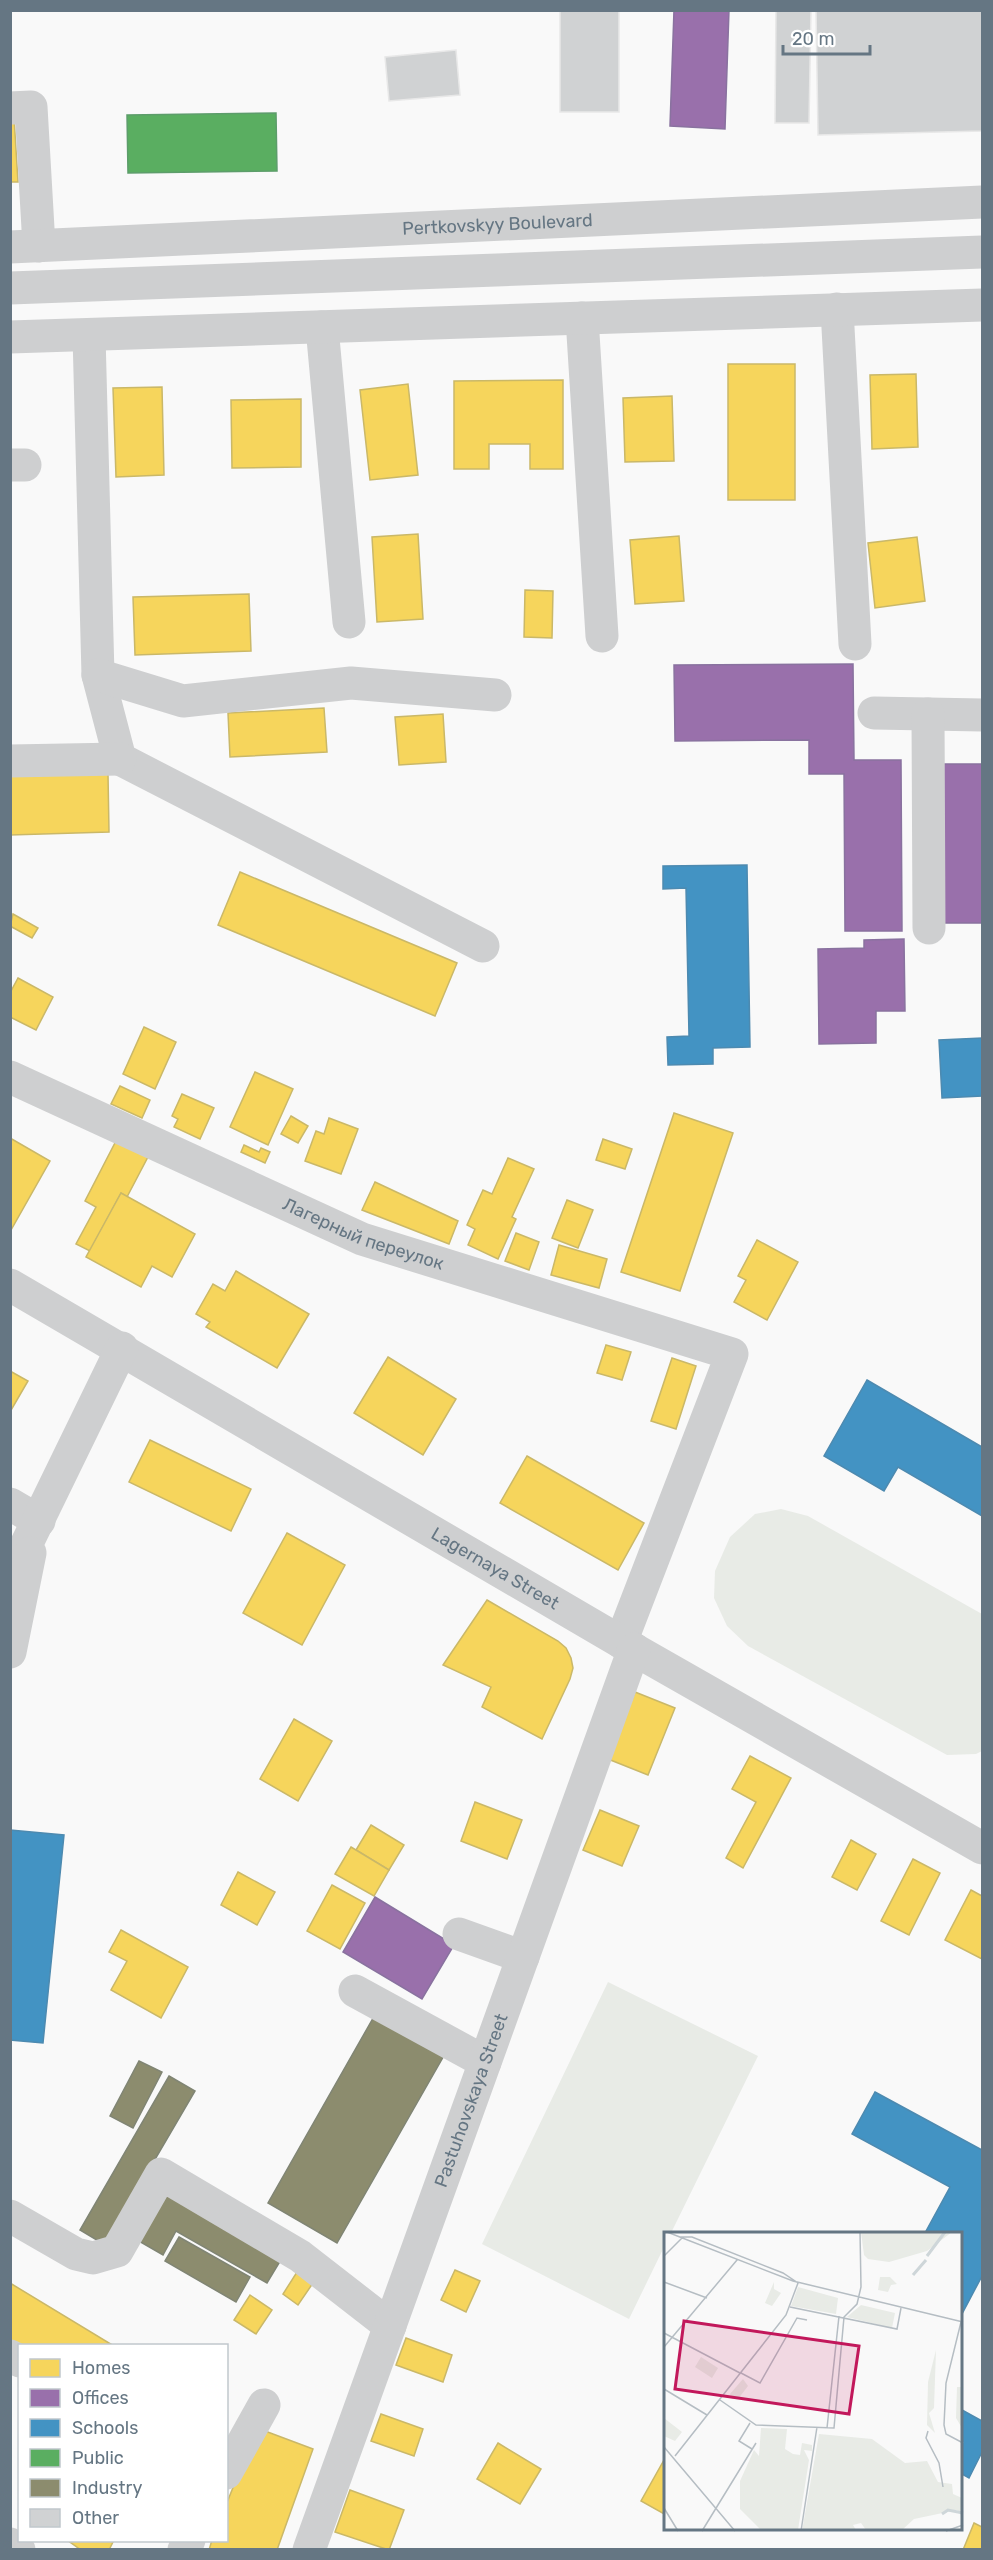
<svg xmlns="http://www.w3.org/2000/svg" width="993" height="2560" viewBox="0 0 993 2560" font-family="Rubik,sans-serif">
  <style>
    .green { fill: #e8ebe6 }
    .homes { fill: #f6d55c; stroke: #cab868; stroke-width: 1.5 }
    .offices { fill: #9970ab; stroke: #89729f; stroke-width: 1.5 }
    .schools { fill: #4393c3; stroke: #4d8ab0; stroke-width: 1.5 }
    .public { fill: #5aae61; stroke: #5d9d6b; stroke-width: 1.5 }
    .industry { fill: #8c8c6e; stroke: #808574; stroke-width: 1.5 }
    .building { fill: #d0d2d3; stroke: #e8e8e8; stroke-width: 1.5 }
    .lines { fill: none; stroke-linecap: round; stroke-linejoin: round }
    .minor { stroke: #cecfd0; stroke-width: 33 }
    .labels { text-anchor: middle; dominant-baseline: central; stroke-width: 6; stroke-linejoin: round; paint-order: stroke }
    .street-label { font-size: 18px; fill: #657683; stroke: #fff }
    .inset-river { fill: none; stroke: #ced6d9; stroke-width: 3 }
    .inset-road { fill: none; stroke: #b5bdc3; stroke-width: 1.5 }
    .view { fill: #c2185b; fill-opacity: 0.15; stroke: #c2185b; stroke-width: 3 }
    .inset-edge { fill: none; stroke: #657683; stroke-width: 3 }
  </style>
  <rect width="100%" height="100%" fill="#f9f9f9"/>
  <g class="green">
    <polygon points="781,1509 808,1516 982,1614 982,1751 976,1754 947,1755 748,1646 727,1626 714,1598 715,1571 730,1537 755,1514"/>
    <polygon points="608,1982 758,2056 671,2233 666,2233 666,2243 629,2319 482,2244"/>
  </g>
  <g class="homes">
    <polygon points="10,117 14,117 18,182 10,182"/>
    <rect x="728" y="364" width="67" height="136"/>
    <polygon points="916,374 918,447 872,449 870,375"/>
    <polygon points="563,380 563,469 530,469 530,444 489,444 489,469 454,469 454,381"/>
    <polygon points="408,384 418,475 370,480 360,390"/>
    <polygon points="162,387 164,475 116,477 113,388"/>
    <polygon points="672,396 674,461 625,462 623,398"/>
    <polygon points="301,399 301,467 232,468 231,400"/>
    <polygon points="418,534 423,619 377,622 372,537"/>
    <polygon points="679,536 684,601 635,604 630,540"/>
    <polygon points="917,537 925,601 875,608 868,543"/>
    <polygon points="525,590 553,591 552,638 524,637"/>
    <polygon points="249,594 251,651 135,655 133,597"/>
    <polygon points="324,708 327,752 230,757 228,713"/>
    <polygon points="443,714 446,762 399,765 395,717"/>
    <polygon points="108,774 109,832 10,835 10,776"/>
    <polygon points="240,872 457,963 435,1016 218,925"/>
    <polygon points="13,914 38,928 32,938 10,926"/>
    <polygon points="18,978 53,997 36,1030 10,1017 10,993"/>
    <polygon points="144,1027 176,1042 155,1089 123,1074"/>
    <polygon points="255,1072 293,1089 268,1145 230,1127"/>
    <polygon points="120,1086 150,1100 142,1118 111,1104"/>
    <polygon points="182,1094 214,1108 200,1139 174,1127 178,1119 172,1116"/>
    <polygon points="674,1113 733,1133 680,1291 621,1272"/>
    <polygon points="291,1116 308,1126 298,1143 281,1134"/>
    <polygon points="329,1118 358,1129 341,1174 305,1161 316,1131 324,1134"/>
    <polygon points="118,1137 150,1153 127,1197 121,1193 90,1251 76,1244 96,1207 85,1201"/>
    <polygon points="10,1138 50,1161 11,1230 10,1230"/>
    <polygon points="603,1139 632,1149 625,1169 596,1160"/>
    <polygon points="244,1145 259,1152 261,1148 270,1152 265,1163 241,1152"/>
    <polygon points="508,1158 534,1169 512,1217 516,1219 498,1259 468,1245 475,1229 467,1225 483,1190 492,1194"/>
    <polygon points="375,1182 458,1221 449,1244 362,1210"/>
    <polygon points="121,1193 195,1234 172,1277 152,1266 141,1287 86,1257"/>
    <polygon points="567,1200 593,1210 578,1248 552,1238"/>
    <polygon points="516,1233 539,1242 529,1270 505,1261"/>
    <polygon points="757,1240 798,1262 767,1320 734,1302 746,1280 738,1276"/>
    <polygon points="559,1245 607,1259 599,1288 551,1275"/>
    <polygon points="236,1271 309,1314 277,1368 206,1327 210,1322 196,1314 213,1284 225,1291"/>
    <polygon points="606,1345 631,1352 622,1380 597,1373"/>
    <polygon points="388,1357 456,1399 423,1455 354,1413"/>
    <polygon points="672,1358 696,1366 676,1429 651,1421"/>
    <polygon points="10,1371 28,1381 10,1412"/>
    <polygon points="150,1440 251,1489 231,1531 129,1482"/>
    <polygon points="527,1456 644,1523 618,1570 500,1503"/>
    <polygon points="287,1533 345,1565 302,1645 243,1613"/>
    <polygon points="487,1600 558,1641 566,1648 571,1658 573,1668 570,1679 542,1739 482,1707 491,1687 443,1665"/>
    <polygon points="635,1692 675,1708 648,1775 608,1759"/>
    <polygon points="294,1719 332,1741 298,1801 260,1779"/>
    <polygon points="750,1756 791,1778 743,1868 726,1858 756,1802 732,1789"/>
    <polygon points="475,1802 522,1820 507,1859 461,1841"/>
    <polygon points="600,1810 639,1826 622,1866 583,1850"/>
    <polygon points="371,1825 404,1845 389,1870 356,1850"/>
    <polygon points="851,1840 876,1854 857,1890 832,1877"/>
    <polygon points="351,1847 389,1870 374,1896 335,1874"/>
    <polygon points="913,1859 940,1873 909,1935 881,1921"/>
    <polygon points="238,1872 275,1892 257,1925 221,1905"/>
    <polygon points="332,1885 365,1903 340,1949 307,1931"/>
    <polygon points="971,1890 982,1896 982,1959 945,1940"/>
    <polygon points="121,1930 188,1967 161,2018 111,1990 127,1961 109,1952"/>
    <polygon points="455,2270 480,2281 466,2312 441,2300"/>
    <polygon points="297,2272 313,2283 298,2305 283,2294"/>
    <polygon points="10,2283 114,2346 20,2346 10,2349"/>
    <polygon points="250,2295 272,2310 256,2334 234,2320"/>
    <polygon points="406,2338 452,2355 443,2382 396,2365"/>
    <polygon points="381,2414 423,2429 414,2456 371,2441"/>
    <polygon points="257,2428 313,2449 277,2550 209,2550 212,2540 226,2540 226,2505"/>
    <polygon points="498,2443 541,2469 520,2504 477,2479"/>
    <polygon points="664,2460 666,2461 666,2515 641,2501"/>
    <polygon points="350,2490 404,2510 389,2550 335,2532"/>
    <polygon points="974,2523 982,2527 982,2550 963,2550"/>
    <polygon points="67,2540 114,2540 109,2550 81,2550"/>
  </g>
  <g class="offices">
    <polygon points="674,10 729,10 725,129 670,126"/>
    <polygon points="853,664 854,760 901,760 902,931 845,931 844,774 809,774 809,740 675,741 674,665"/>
    <polygon points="941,764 982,764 982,923 942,923"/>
    <polygon points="904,939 905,1011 876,1011 876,1043 819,1044 818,949 864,948 864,940"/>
    <polygon points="375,1897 454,1945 422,1999 343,1952"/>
  </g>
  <g class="schools">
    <polygon points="747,865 750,1047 713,1048 713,1064 668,1065 667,1037 689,1036 686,888 663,889 663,866"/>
    <polygon points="982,1038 982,1096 942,1098 939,1040"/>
    <polygon points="867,1380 982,1447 982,1516 898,1467 884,1491 824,1456"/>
    <polygon points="10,1830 64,1835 43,2043 10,2040"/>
    <polygon points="875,2092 982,2150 982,2276 962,2314 962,2233 925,2233 950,2187 852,2134"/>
    <polygon points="962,2410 982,2421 982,2452 969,2478 962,2474"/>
  </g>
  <polygon class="public" points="276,113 277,171 128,173 127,115"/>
  <g class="industry">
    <polygon points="376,2013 446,2052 337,2243 268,2203"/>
    <polygon points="139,2061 162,2072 133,2128 110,2116"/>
    <polygon points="169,2076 195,2091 105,2245 80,2230"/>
    <polygon points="164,2191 282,2258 267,2283 176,2231 163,2255 137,2240"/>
    <polygon points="179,2237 250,2277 236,2302 165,2261"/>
  </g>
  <g class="building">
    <rect x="560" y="10" width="59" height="102"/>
    <polygon points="776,10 811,10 809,123 775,123"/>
    <polygon points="816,10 982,10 982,131 818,135"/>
    <polygon points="456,50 460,95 389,101 385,57"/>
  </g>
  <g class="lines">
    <g class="minor">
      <polyline points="10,108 31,107 39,246"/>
      <path id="s1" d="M 10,247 L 982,202"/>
      <polyline points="10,288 982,252"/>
      <polyline points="837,309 855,644"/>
      <polyline points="582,318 602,636"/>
      <polyline points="322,327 349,622"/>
      <polyline points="89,335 98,675 120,759 483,946"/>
      <polyline points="10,337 982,305"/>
      <polyline points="10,465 25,465"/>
      <polyline points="98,675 183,701 351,683 495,695"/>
      <polyline points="874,713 982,715"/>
      <polyline points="928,714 929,928"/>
      <polyline points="10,761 120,759"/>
      <path id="s2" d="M 10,1077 L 362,1239 L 732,1354 L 621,1642"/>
      <path id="s3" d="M 10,1285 L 621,1642 L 982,1848"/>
      <polyline points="10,1504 39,1521"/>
      <polyline points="10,1578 122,1348"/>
      <polyline points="10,1652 30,1553"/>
      <polyline points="459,1934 523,1957"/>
      <polyline points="355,1991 485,2062"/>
      <polyline points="10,2216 76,2254 93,2258 117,2251 161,2174 300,2256 390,2326"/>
      <polyline points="10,2356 20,2361"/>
      <polyline points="226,2473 264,2405"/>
      <polyline points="10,2544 19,2550"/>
      <polyline points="184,2550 189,2540"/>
      <path id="s4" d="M 309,2550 L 634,1649"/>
    </g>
  </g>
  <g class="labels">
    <g class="street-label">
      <text stroke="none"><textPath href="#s1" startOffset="488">Pertkovskyy Boulevard</textPath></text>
      <text stroke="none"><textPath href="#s2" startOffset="387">Лагерный переулок</textPath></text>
      <text stroke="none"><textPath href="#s3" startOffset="562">Lagernaya Street</textPath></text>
      <text stroke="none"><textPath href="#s4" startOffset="478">Pastuhovskaya Street</textPath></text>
    </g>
  </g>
  <g transform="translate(664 2232)">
    <rect width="298" height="298" fill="#f9f9f9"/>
    <path d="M 197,0 L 288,0 L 263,19 L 225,30 L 204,27 L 200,23 ZM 216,45 L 226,45 L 233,52 L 227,53 L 224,60 L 214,58 ZM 110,50 L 110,57 L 117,61 L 108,74 L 101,71 ZM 134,55 L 174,66 L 172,82 L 127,74 ZM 197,73 L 231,81 L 228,96 L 183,85 ZM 272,118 L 270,176 L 265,181 L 271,201 L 263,193 L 264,150 ZM 37,125 L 54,136 L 48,146 L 31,135 ZM 79,147 L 84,154 L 74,167 L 68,167 L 66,162 ZM 293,155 L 298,155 L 298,196 L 292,186 ZM 0,186 L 18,200 L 11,209 L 0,204 ZM 97,196 L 123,197 L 121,217 L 129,222 L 136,223 L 138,211 L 148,213 L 148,219 L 140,218 L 145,228 L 134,298 L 97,298 L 76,277 L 76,249 L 90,218 L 95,224 ZM 155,202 L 208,207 L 241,231 L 263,229 L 274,250 L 288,252 L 289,262 L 298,266 L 298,284 L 293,278 L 250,287 L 238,298 L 202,298 L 197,291 L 189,293 L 192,298 L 138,299 Z" fill="#e8ebe6"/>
    <path class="inset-river" d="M 263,24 L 281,0M 249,43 L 262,28M 278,282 L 284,278 L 299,281"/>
    <path class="inset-road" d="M 3,0 L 129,49 L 299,90M 0,24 L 18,6M 0,50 L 43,66M 126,75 L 233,97 L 237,76M 297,90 L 282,151 L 280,193 L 282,202 L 299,211M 0,101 L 76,141M 0,115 L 73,28M 77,141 L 96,151 L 133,86 L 143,88M 0,157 L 43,183M 56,168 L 92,193 L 170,196 L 180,85 L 193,72 L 197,55 L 196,0M 86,191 L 75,209 L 88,217M 163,196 L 175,84M 264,199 L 262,206 L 275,231 L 279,255M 0,215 L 71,299M 11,224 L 122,83 L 134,51 L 119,41 L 28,5 L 15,5M 0,276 L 14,299M 38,299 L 92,211M 137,299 L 153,195M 282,299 L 299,293"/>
    <path class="view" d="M 20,89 L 195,114 L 185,182 L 11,157 Z"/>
    <rect width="298" height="298" class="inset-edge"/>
  </g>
  <rect width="993" height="2560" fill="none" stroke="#657683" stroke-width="24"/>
  <rect x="18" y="2344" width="210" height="198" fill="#ffffff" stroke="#c1c8cd" stroke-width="1.5"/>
  <rect x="30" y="2359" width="30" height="18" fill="#f6d55c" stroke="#c1c8cd" stroke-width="1.5"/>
  <text x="72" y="2374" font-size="18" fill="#657683">Homes</text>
  <rect x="30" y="2389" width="30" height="18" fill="#9970ab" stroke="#c1c8cd" stroke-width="1.5"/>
  <text x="72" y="2404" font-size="18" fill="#657683">Offices</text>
  <rect x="30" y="2419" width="30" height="18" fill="#4393c3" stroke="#c1c8cd" stroke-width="1.5"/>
  <text x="72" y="2434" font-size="18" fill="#657683">Schools</text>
  <rect x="30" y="2449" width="30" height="18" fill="#5aae61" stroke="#c1c8cd" stroke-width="1.5"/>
  <text x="72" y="2464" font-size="18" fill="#657683">Public</text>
  <rect x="30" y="2479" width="30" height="18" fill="#8c8c6e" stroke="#c1c8cd" stroke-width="1.5"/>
  <text x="72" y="2494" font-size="18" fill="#657683">Industry</text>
  <rect x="30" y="2509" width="30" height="18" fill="#d0d2d3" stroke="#c1c8cd" stroke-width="1.5"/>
  <text x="72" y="2524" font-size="18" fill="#657683">Other</text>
  <path d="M783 45v9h87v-9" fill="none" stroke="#657683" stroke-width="3"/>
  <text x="792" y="45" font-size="18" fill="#657683" stroke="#ffffff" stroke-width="4.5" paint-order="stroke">20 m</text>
</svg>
